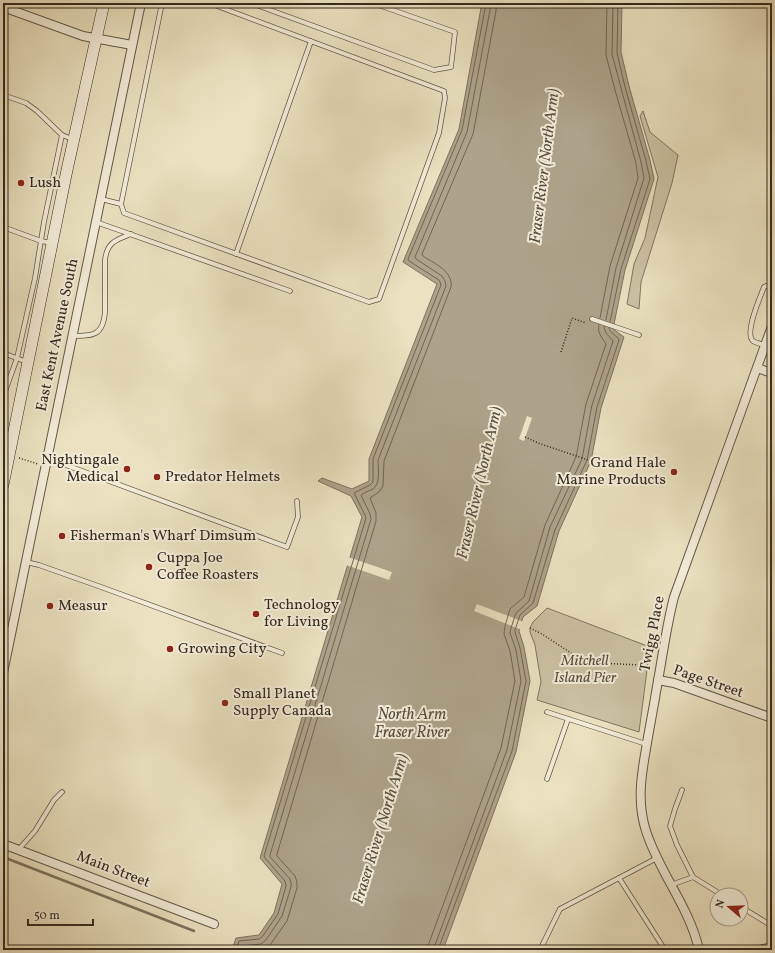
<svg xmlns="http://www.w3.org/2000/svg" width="775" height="953" viewBox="0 0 775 953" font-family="Vollkorn,serif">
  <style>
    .green { fill: #ccc3a5; stroke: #807662 }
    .water { fill: #ada38a; stroke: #7d735f }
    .pier { fill: #ebe2c1 }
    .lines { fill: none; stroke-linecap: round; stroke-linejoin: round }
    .shore { stroke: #706654; stroke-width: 1 }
    .stream { stroke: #7d735f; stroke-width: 2.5 }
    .lane-casing { stroke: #625848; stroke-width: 5.5 }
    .street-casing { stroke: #625848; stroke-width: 10 }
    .secondary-casing { stroke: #342a1f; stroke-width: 12 }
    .path { stroke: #342a1f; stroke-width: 1.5; stroke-dasharray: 1 2; stroke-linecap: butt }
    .lane { stroke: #f2ecd7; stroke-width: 4 }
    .street { stroke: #f2ecd7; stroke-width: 8 }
    .secondary { stroke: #f2ecd7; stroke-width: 11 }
    .poi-dot { fill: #8f2418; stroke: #f2ecd7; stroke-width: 1.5 }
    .labels { text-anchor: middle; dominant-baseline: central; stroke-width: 4; stroke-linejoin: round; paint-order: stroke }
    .poi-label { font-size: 15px; fill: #342a1f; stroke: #f2ecd7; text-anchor: start }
    .street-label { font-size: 15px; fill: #342a1f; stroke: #f2ecd7 }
    .park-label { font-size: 15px; font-style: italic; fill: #5a5040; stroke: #f2ecd7 }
    .water-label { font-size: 16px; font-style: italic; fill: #584e3f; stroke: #f2ecd7 }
  </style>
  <rect width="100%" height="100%" fill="#ebe2c1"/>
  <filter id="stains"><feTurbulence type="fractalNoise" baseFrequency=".005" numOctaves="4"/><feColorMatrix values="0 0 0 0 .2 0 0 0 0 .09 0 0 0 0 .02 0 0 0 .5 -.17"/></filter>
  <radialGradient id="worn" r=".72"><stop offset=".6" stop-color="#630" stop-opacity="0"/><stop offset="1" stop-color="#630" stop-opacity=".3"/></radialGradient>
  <g class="green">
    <polygon points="643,111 650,132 678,155 672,183 641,282 639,309 627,304 634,264 645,238 658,177 640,116"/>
    <polygon points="547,608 650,647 639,732 537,700 541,682 535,645 530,632 530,628 533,622"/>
  </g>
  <polygon class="water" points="481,3 622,3 621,52 629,86 650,160 654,179 625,270 613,329 624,337 601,408 591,461 559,531 537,606 523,617 519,631 524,647 530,681 516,752 443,950 232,950 236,938 259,935 274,913 282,884 260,858 362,517 351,496 318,481 322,478 352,489 369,481 369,459 437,284 403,262 459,129 481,8"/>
  <g class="pier">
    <polygon points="527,416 532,418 524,441 519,439"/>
    <polygon points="348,557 392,572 389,580 346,565"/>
    <polygon points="477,604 524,622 522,630 474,611"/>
  </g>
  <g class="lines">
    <g class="shore">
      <polyline points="600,318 610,266 638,178 636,163 615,90 606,55 607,3"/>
      <polyline points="606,320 616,268 644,178 641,162 621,88 612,54 613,3"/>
      <polyline points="610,322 621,269 650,179 646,161 625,87 617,53 618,3"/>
      <polyline points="236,950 239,941 259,939 262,937 278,914 286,886 285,881 265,858 264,856 366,518 365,515 354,493 370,485 373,482 373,459 441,285 440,282 439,280 409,261 408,259 462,130 485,9 485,3"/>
      <path d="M 241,950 L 243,946 L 261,944 L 266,940 L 282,916 L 291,887 L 291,883 L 290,879 L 270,857 L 270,855 L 371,519 L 370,514 L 361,495 C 365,492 369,491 373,489 C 381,483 378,468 378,460 L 446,286 L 445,281 L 442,276 L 416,259 L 415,257 L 467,132 L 490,10 L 490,3"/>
      <path d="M 260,950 L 265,949 L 270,945 L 287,921 L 297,888 L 297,882 L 295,876 L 277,856 L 277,854 L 376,521 L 376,513 L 370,498 L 379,492 L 383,486 L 384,461 L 451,287 C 453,271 435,264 423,256 L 422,254 L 473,134 L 496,11 L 496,3"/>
      <path d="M 428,950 L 429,943 L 501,748 L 515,681 L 510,651 L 504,634 L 505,626 L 510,609 L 524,597 L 545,525 L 576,457 L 586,404 L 606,344 C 602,337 597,334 599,324"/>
      <path d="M 434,950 L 435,945 L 507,750 L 521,681 L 516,650 L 510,633 L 511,628 L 516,613 L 529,601 L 550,527 L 582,459 L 592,405 L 613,341 C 610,336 604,334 604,326"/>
      <path d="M 439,950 L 439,947 L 512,751 L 526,681 L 520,648 L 515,632 L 515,630 L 520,615 L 533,603 L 555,530 L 587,460 L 597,407 L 619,340 C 617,335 610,334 609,328"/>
    </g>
    <polyline class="stream" points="3,857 194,931"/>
    <g class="lane-casing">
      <g id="lane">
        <polyline points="251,3 434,70 451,67 455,32 373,3"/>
        <polyline points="3,95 26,103 37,111 62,135 72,139"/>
        <polyline points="101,199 121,204 124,213 369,302 379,299 439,133 445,98 444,91 209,3"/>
        <polyline points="121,204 162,3"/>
        <polyline points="96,222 290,291"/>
        <polyline points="3,227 41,241 52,243"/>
        <polyline points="236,254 311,41"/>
        <polyline points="592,319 639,335"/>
        <path d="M 72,336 C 93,336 103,336 105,312 L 105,260 C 107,242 116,240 131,234"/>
        <path d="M 765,345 C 761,344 756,343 753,341 C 744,333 760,298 764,287 L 766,286 L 772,286"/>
        <polyline points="3,353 27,362"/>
        <polyline points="3,397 17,358 35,278 44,222 62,135"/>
        <polyline points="47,458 287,547 298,517 297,501"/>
        <polyline points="26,562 39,565 101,587 282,653"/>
        <polyline points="547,712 646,744"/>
        <polyline points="547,779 568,719"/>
        <polyline points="682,790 675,809 670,826 677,845 693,877 722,895"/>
        <polyline points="19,849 35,831 54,800 62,792"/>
        <polyline points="619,878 665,950"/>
        <polyline points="671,885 693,877"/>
        <polyline points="741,907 772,926"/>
        <polyline points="540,950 560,909 657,858"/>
      </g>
    </g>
    <g class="street-casing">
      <g id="street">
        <polyline points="3,7 83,36 132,45"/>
        <polyline points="757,368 772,373"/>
        <polyline points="3,673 141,3"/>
        <polyline points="658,680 674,683 772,718"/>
        <polyline points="3,844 214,924"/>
        <path d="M 699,950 C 690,908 659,872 646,831 C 637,803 641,777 646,749 C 649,730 653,711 656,692 C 662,660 666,628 674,597 L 772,326"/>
        <polyline points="759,950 772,947"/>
      </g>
    </g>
    <g class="secondary-casing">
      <polyline id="secondary" points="3,485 67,170 104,3"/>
    </g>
    <g class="path">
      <polyline points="561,352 572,318 586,323"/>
      <polyline points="525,437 538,443 597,463"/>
      <polyline points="19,458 38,464"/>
      <polyline points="530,628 542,634 574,655 598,663 640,665 652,667"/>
    </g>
    <use href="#lane" class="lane"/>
    <use href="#street" class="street"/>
    <use href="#secondary" class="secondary"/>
  </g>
  <g class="poi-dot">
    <circle cx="21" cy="183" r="4"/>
    <circle cx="127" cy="469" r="4"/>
    <circle cx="674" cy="472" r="4"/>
    <circle cx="157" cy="477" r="4"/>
    <circle cx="62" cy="536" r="4"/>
    <circle cx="149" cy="567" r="4"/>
    <circle cx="50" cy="606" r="4"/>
    <circle cx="256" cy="614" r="4"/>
    <circle cx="170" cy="649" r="4"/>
    <circle cx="225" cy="703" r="4"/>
  </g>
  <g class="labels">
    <g class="poi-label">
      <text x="29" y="183">Lush</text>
      <text x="119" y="460" text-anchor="end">Nightingale<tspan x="119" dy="17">Medical</tspan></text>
      <text x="666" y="463" text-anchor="end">Grand Hale<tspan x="666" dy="17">Marine Products</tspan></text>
      <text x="165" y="477">Predator Helmets</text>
      <text x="70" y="536">Fisherman's Wharf Dimsum</text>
      <text x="157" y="558">Cuppa Joe<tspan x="157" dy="17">Coffee Roasters</tspan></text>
      <text x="264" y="605">Technology<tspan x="264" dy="17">for Living</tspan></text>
      <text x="58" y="606">Measur</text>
      <text x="178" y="649">Growing City</text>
      <text x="233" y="694">Small Planet<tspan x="233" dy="17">Supply Canada</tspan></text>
    </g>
    <g class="street-label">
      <text transform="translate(58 335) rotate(-78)">East Kent Avenue South</text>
      <text transform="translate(653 634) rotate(-79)">Twigg Place</text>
      <text transform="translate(708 682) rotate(19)">Page Street</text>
      <text transform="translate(113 870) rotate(21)">Main Street</text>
    </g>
    <g class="park-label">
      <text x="585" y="661">Mitchell<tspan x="585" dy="17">Island Pier</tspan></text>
    </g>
    <g class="water-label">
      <text transform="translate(545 166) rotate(-83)">Fraser River (North Arm)</text>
      <text transform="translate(480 483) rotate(-77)">Fraser River (North Arm)</text>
      <text x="412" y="715">North Arm<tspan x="412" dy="18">Fraser River</tspan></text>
      <text transform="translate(381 829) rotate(-73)">Fraser River (North Arm)</text>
    </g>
  </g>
  <rect width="775" height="953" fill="none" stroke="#ebe2c1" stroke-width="16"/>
  <rect x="4" y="4" width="767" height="945" fill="none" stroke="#342a1f" stroke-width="2"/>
  <rect x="8" y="8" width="759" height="937" fill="none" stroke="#342a1f"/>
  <g transform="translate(729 907) rotate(289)"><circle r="19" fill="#f2ecd7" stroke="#a69e8d"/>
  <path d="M0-3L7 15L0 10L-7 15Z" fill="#8f2418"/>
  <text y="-6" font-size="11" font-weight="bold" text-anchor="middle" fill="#342a1f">N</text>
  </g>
  <path d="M28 919v6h65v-6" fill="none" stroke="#342a1f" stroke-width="2"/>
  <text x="34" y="919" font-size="12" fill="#342a1f" stroke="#f2ecd7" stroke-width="3" paint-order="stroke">50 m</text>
  <rect width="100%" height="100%" filter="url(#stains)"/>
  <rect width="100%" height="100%" fill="url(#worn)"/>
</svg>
